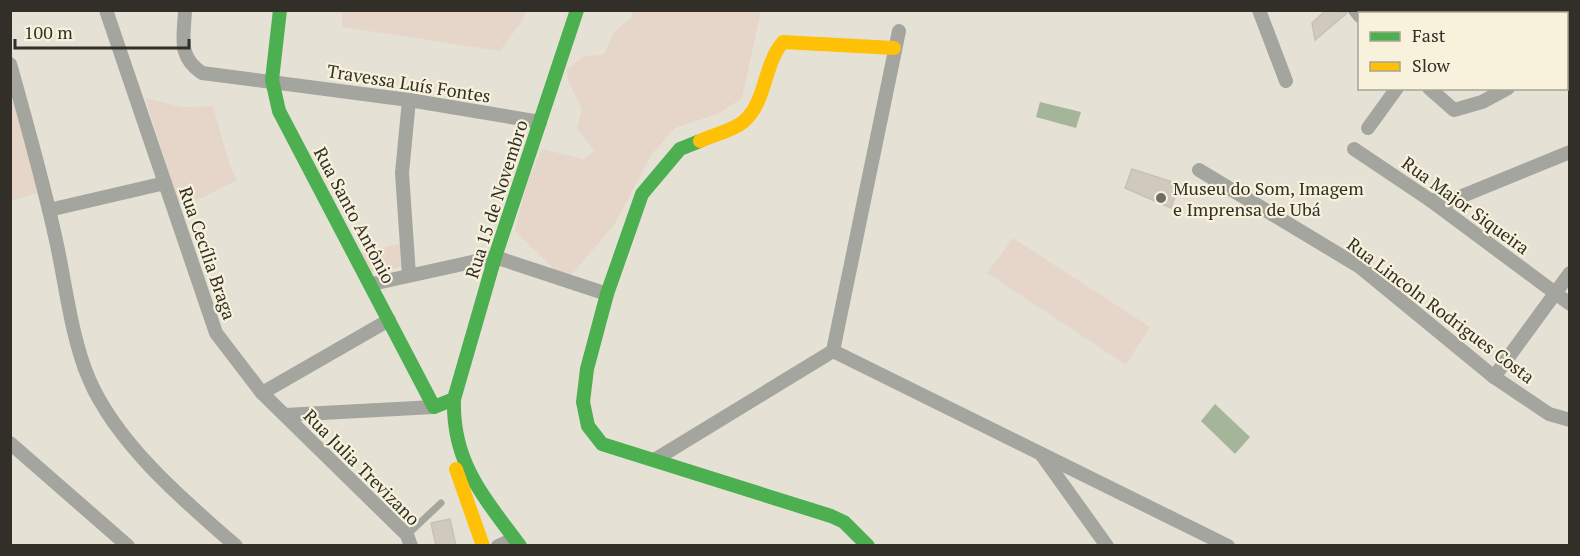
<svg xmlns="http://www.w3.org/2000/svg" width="1580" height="556" viewBox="0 0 1580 556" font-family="'PT Serif',serif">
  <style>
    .green { fill: #e6d6c9 }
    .water { fill: #a4b59a }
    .building { fill: #d0c9bd; stroke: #c6c2b8; stroke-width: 1.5 }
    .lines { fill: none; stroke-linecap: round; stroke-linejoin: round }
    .lane { stroke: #a4a59e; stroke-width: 7 }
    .street { stroke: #a4a59e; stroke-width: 14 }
    .fast { stroke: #4caf50; stroke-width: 14 }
    .slow { stroke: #ffc107; stroke-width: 14 }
    .poi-dot { fill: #706e64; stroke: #f8f2dc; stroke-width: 2 }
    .labels { text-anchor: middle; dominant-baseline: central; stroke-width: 4.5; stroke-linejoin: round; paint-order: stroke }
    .street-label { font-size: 18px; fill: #312f27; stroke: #f8f2dc }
    .poi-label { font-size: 18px; fill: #312f27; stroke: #f8f2dc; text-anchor: start }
  </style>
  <rect width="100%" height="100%" fill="#e5e2d5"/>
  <g class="green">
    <polygon points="348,10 526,10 526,11 522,21 500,51 342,27 342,13"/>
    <polygon points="632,11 761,11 742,98 720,113 675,128 652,154 614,225 566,281 515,231 527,183 542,149 584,159 594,151 577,129 582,109 568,81 567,69 583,57 604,54 614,32 632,17"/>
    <polygon points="10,93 42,192 11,201 10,201"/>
    <polygon points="145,98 183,107 213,106 230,166 237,180 202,198 178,201"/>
    <polygon points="1013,238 1150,327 1126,365 987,273"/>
    <polygon points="402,243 406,266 368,273 359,254"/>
  </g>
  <g class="water">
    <polygon points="1040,102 1081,112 1076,128 1036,117"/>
    <polygon points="1215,404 1250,437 1235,454 1201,421"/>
  </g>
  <g class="building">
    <polygon points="1326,10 1347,13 1315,40 1312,23"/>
    <polygon points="1132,169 1179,184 1171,208 1125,188"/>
    <polygon points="450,519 456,546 436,546 431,523"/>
  </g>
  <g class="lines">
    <polyline class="lane" points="407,535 441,503"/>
    <g class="street">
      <polyline points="106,10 216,333 262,393 407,535 411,546"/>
      <path d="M 185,10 C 184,38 177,56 202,73 L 409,100 L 540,122"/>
      <polyline points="1259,10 1286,81"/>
      <polyline points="1355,10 1360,16"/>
      <polyline points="1454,14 1456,10"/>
      <polyline points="899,31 833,351 1228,546"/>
      <polyline points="1566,56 1570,55"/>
      <path d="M 10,64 C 27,124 44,184 57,245 C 66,287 72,340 89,379 C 117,444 183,500 236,546"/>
      <polyline points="1429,88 1454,110 1482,102 1508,88"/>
      <polyline points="1368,128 1397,88"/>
      <polyline points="1354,149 1430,200 1570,304"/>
      <polyline points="1199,170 1360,267 1494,377 1549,414 1570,420"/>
      <polyline points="1430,200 1450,201 1570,152"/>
      <polyline points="49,210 165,183"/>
      <polyline points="409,275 402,173 409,100"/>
      <polyline points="372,284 495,257 607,294"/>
      <polyline points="1494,377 1570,273"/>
      <polyline points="262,393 389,320"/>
      <polyline points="285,415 434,407"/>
      <polyline points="10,443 128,546"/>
      <polyline points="1041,454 1107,546"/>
      <polyline points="656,459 833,351"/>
      <polyline points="498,546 509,541 519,546"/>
    </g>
    <g class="fast">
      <polyline points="280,10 272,80 279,111 434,407 454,399"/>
      <polyline points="700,141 680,149 642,194 607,294 587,369 583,402 588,426 602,444 831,516 844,522 868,546"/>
      <path d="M 520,546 C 484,497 452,463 454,399 L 495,257 L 577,10"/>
    </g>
    <g class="slow">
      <path d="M 700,141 C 713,135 732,131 743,122 C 767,102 763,65 783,42 L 894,48"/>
      <polyline points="456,469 483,546"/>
    </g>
  </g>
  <circle class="poi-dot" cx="1161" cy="198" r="6"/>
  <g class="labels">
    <g class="street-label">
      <text transform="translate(409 83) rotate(9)">Travessa Luís Fontes</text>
      <text transform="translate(496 199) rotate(-72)">Rua 15 de Novembro</text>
      <text transform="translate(1466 205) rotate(36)">Rua Major Siqueira</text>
      <text transform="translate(355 215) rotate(62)">Rua Santo Antônio</text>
      <text transform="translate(208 253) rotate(71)">Rua Cecília Braga</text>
      <text transform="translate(1441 310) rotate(37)">Rua Lincoln Rodrigues Costa</text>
      <text transform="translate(362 467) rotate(45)">Rua Julia Trevizano</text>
    </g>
    <g class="poi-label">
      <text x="1173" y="188">Museu do Som, Imagem<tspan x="1173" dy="21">e Imprensa de Ubá</tspan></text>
    </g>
  </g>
  <rect width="1580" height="556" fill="none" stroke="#312f27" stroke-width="24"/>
  <rect x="1358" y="12" width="210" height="78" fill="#f8f2dc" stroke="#a8a494" stroke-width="1.5"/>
  <rect x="1370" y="32" width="30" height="9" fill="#4caf50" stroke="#a8a494" stroke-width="1.5"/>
  <text x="1412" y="42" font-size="18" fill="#312f27">Fast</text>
  <rect x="1370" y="62" width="30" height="9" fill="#ffc107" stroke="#a8a494" stroke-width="1.5"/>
  <text x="1412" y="72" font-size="18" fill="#312f27">Slow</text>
  <path d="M15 39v9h174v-9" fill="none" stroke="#312f27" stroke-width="3"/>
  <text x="24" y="39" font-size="18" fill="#312f27" stroke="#f8f2dc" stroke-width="4.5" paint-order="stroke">100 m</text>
</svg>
